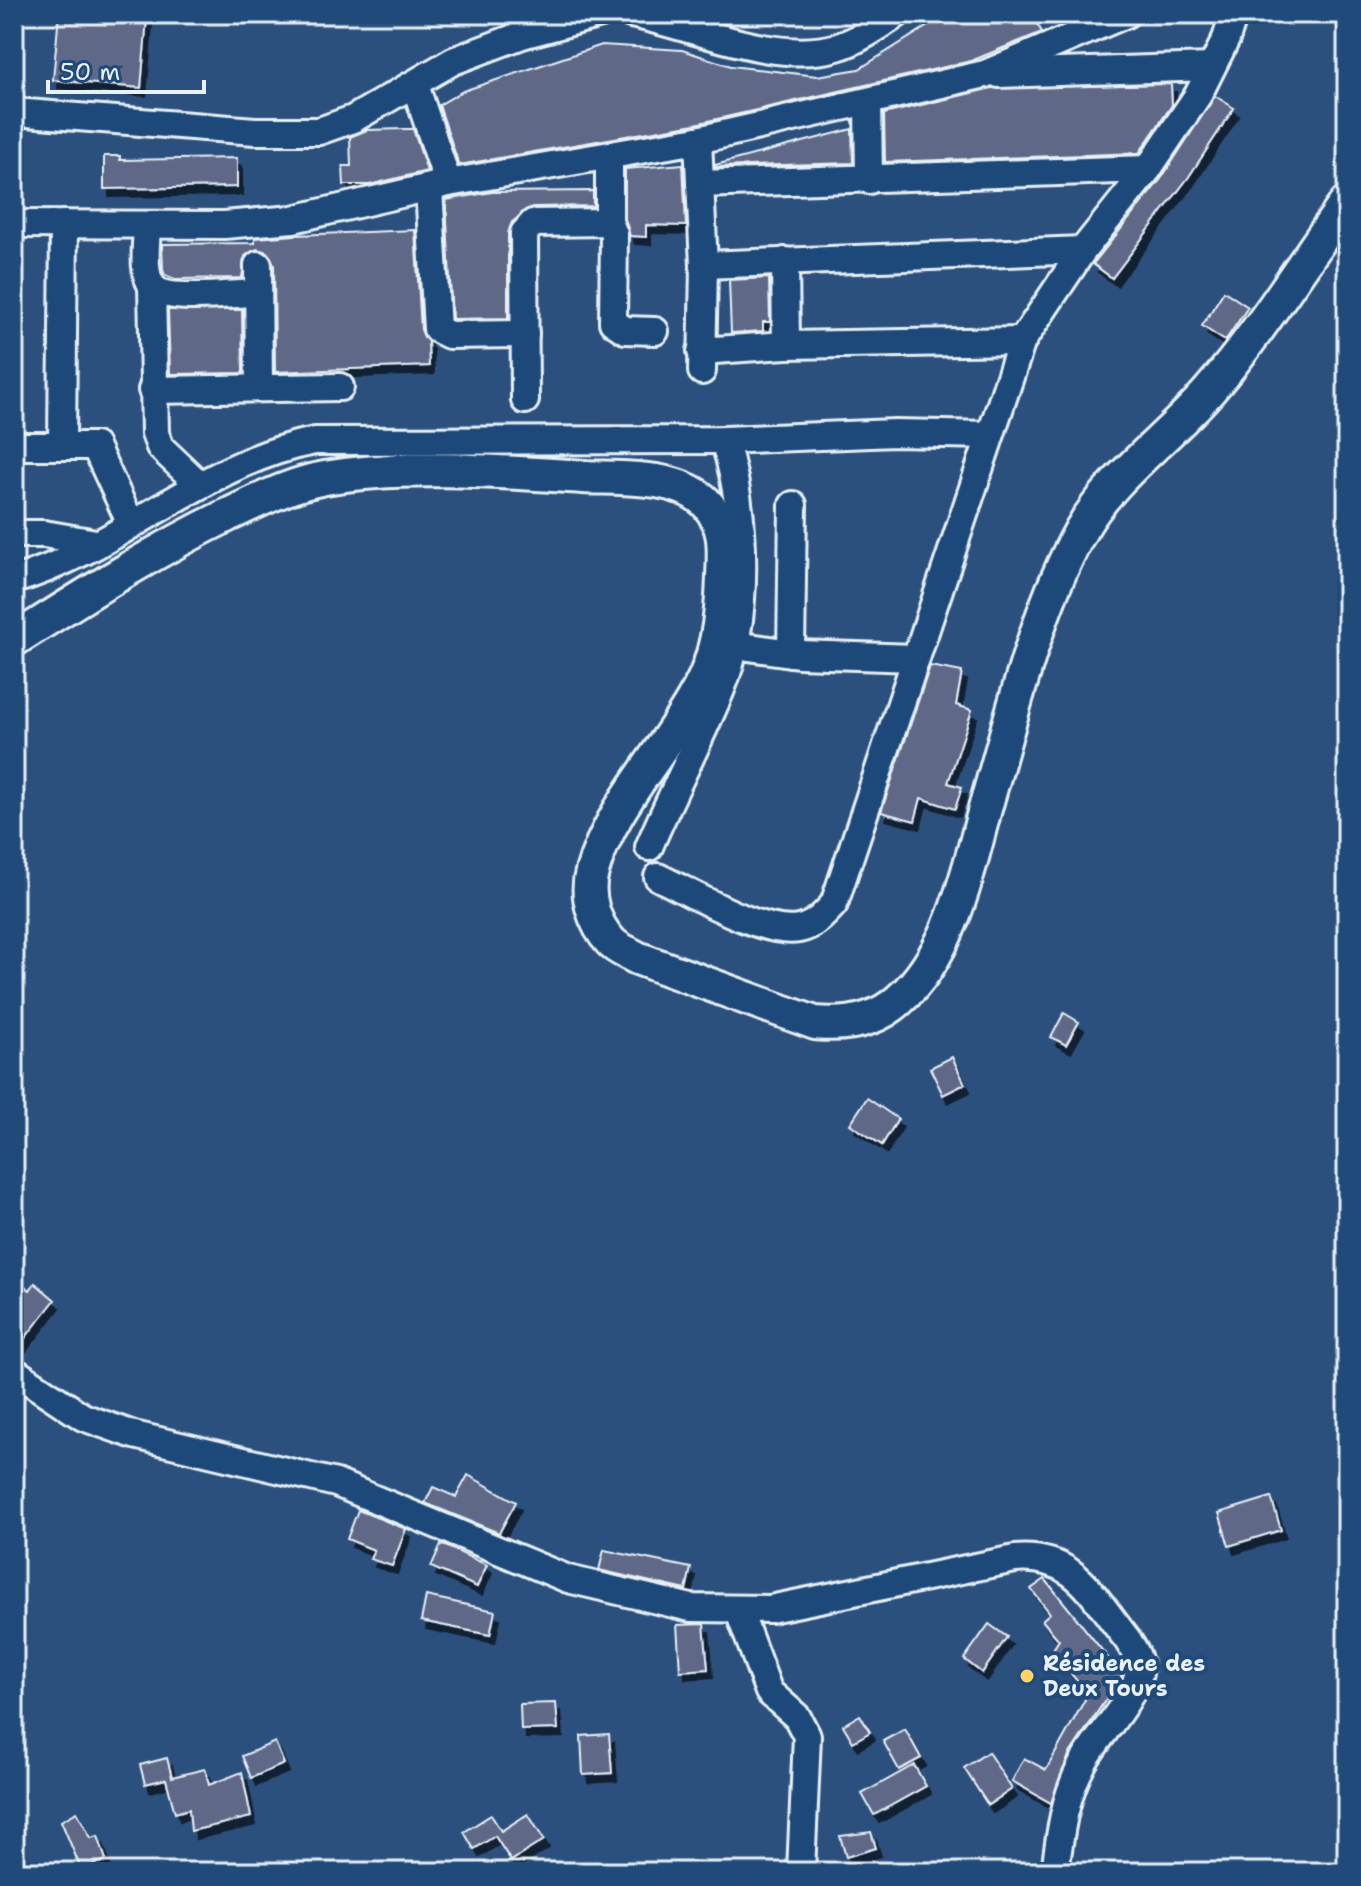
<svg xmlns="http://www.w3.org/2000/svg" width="1361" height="1886" viewBox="0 0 1361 1886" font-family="'Shantell Sans',sans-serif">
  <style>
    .building { fill: #616887; stroke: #e8f1f8; stroke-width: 2; filter: url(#shadow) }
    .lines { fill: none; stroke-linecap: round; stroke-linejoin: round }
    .minor-casing { stroke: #e8f1f8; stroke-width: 32 }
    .major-casing { stroke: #e8f1f8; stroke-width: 38 }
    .minor { stroke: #1f4a7a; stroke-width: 26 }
    .major { stroke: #1f4a7a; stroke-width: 32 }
    .poi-dot { fill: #ffd166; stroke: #1f4a7a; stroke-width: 3 }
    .labels { text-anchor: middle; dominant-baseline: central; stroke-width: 8; stroke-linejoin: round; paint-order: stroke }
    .poi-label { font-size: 22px; font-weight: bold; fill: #e8f1f8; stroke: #1f4a7a; text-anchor: start }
  </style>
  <defs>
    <filter id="shadow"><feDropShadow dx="5" dy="8" stdDeviation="0" flood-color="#0009"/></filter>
  </defs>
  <rect width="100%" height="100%" fill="#2c507d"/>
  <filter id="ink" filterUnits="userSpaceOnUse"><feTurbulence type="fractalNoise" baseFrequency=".0125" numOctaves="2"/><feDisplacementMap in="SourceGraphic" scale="16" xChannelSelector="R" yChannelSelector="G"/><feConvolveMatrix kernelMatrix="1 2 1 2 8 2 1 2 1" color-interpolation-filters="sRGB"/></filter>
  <g filter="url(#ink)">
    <g class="building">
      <polygon points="59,14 147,18 141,88 53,80"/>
      <polygon points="947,14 1031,14 1042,32 971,61 695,124 459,165 439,105 463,91 602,45 682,50 731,66 817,76 859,69"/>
      <polygon points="1171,84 1172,105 1139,153 885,162 884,114 992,88"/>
      <polygon points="1215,96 1234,108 1188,178 1112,278 1093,264 1161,179"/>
      <polygon points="404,129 413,129 427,171 369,185 344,185 343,166 351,166 350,137 367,130"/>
      <polygon points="852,129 853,163 715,167 715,165"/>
      <polygon points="104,156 120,156 120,160 237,158 237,187 104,189"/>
      <polygon points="683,164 686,226 646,225 646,237 630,236 625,219 625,169"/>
      <polygon points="593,191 593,206 532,207 512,222 508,233 508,318 452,319 446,200 492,192"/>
      <polygon points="415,230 421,330 428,342 429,366 275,372 274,265 267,252 257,249 245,256 242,278 175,279 165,275 163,270 162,244 255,243 255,238 296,235"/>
      <polygon points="769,278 770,322 763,322 763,331 731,333 729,280"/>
      <polygon points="1224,291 1248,307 1225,341 1202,326"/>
      <polygon points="168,310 242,310 243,373 170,374"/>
      <polygon points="930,666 962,672 956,705 972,710 948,783 962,787 955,809 921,798 915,821 881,812"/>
      <polygon points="1064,1013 1079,1022 1066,1045 1051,1037"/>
      <polygon points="952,1057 965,1084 943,1095 930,1068"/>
      <polygon points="867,1098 898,1119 882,1145 850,1124"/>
      <polygon points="14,1278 30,1290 35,1283 55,1300 14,1352"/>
      <polygon points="468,1475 516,1502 499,1533 425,1503 433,1487 456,1497"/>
      <polygon points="1271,1497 1281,1530 1229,1546 1219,1513"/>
      <polygon points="358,1510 406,1529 392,1566 370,1559 374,1550 347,1539"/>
      <polygon points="441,1544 487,1565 477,1587 431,1567"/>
      <polygon points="604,1550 691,1568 686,1590 599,1570"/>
      <polygon points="1045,1579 1122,1675 1069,1755 1051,1803 1012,1781 1024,1758 1046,1770 1088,1694 1052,1651 1059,1640 1042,1620 1050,1613 1031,1589"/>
      <polygon points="426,1596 495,1611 490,1635 421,1621"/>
      <polygon points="704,1624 708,1669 680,1671 677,1625"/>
      <polygon points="989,1624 1007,1637 982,1673 964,1659"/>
      <polygon points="556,1703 558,1729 521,1730 520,1704"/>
      <polygon points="860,1715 870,1732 853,1742 843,1725"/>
      <polygon points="905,1729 921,1758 899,1770 883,1741"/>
      <polygon points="609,1734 612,1773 583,1775 581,1736"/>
      <polygon points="275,1742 284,1764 251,1778 242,1756"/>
      <polygon points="988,1752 1012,1789 988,1805 964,1768"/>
      <polygon points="167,1758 172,1777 205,1769 209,1785 242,1772 251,1817 191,1831 189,1809 175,1813 166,1779 145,1784 140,1765"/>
      <polygon points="914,1765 926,1786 874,1815 862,1794"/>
      <polygon points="77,1812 91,1838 98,1836 106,1860 81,1869 61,1821"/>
      <polygon points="528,1814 544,1840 511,1861 495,1836 474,1849 464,1832 491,1815 501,1831"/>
      <polygon points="871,1832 876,1848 846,1857 840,1836"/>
    </g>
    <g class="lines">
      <g class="minor-casing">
        <g id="minor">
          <path d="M 631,14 C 693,26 775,65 837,47 C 858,41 879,26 897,14"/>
          <polyline points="999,74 1211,67"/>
          <polyline points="415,85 448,183"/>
          <polyline points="868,102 869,180"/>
          <polyline points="14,112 255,131 319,131 353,119 453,61 522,35 601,14"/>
          <polyline points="698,140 704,265 702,371"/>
          <polyline points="700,184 1148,169"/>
          <polyline points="429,188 437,329 449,335 525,334"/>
          <polyline points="609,222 609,156"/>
          <polyline points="14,224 224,225 293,219 448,183 698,140 985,74 1126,14"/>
          <path d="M 147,225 C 147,241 141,274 153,287 C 166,303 237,293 258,293"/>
          <polyline points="785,261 786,345"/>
          <polyline points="258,265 259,388"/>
          <polyline points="704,265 1083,250"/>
          <polyline points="152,286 155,433 160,447 200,485"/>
          <polyline points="701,351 786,345 1022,341"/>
          <polyline points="152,390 340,387"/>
          <polyline points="525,400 524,233 533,223 609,222 614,234 613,322 625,330 655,331"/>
          <polyline points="62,444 64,224"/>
          <polyline points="14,446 95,446 130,522"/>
          <polyline points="14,534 44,534 96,543"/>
          <path d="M 14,580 C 119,550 204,461 315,441 L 724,440 L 895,433 L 990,435"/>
          <polyline points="734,645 798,654 915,658"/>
          <polyline points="791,653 793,505"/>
          <path d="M 649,847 C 671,795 698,744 720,692 C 751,620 747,512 724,440"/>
          <path d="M 658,877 C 692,893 763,936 799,929 C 814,926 824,915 834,904 L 1022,341 L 1083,250 L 1148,169 L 1198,95 L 1226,39 L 1234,14"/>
          <path d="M 14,1371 L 83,1417 L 134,1435 L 336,1483 L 568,1579 L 691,1608 L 770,1609 L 1015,1559 C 1076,1554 1092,1596 1127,1639 C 1134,1650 1141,1659 1139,1673 C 1133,1701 1097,1737 1083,1763 C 1064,1797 1060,1835 1055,1872"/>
          <polyline points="738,1609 769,1692 797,1717 807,1736 801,1872"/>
        </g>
      </g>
      <g class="major-casing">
        <path id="major" d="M 14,640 C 84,596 152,552 226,516 C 258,501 290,484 325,478 C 402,464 505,472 583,477 C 620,479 683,474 709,506 C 727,529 724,550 723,577 C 722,613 717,656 700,687 C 668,749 611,804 592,872 C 585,895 594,924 611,942 C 617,949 629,953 637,958 L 815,1023 C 845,1026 875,1022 899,1000 C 954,952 969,865 988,798 C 1014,709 1036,611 1081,530 C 1111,477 1168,438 1208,392 C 1259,334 1301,265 1347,202"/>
      </g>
      <use href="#minor" class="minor"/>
      <use href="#major" class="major"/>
    </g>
  </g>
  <circle class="poi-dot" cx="1027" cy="1676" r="8"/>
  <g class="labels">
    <g class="poi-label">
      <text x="1043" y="1663">Résidence des<tspan x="1043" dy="25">Deux Tours</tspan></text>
    </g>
  </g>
  <rect width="1361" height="1886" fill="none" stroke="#1f4a7a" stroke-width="48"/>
  <rect x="24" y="24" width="1313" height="1838" fill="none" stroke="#e8f1f8" stroke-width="3" filter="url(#ink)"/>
  <path d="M48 80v12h156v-12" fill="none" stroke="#e8f1f8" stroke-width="4"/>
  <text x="60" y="80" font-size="24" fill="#e8f1f8" stroke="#1f4a7a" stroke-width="6" paint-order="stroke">50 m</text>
</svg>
